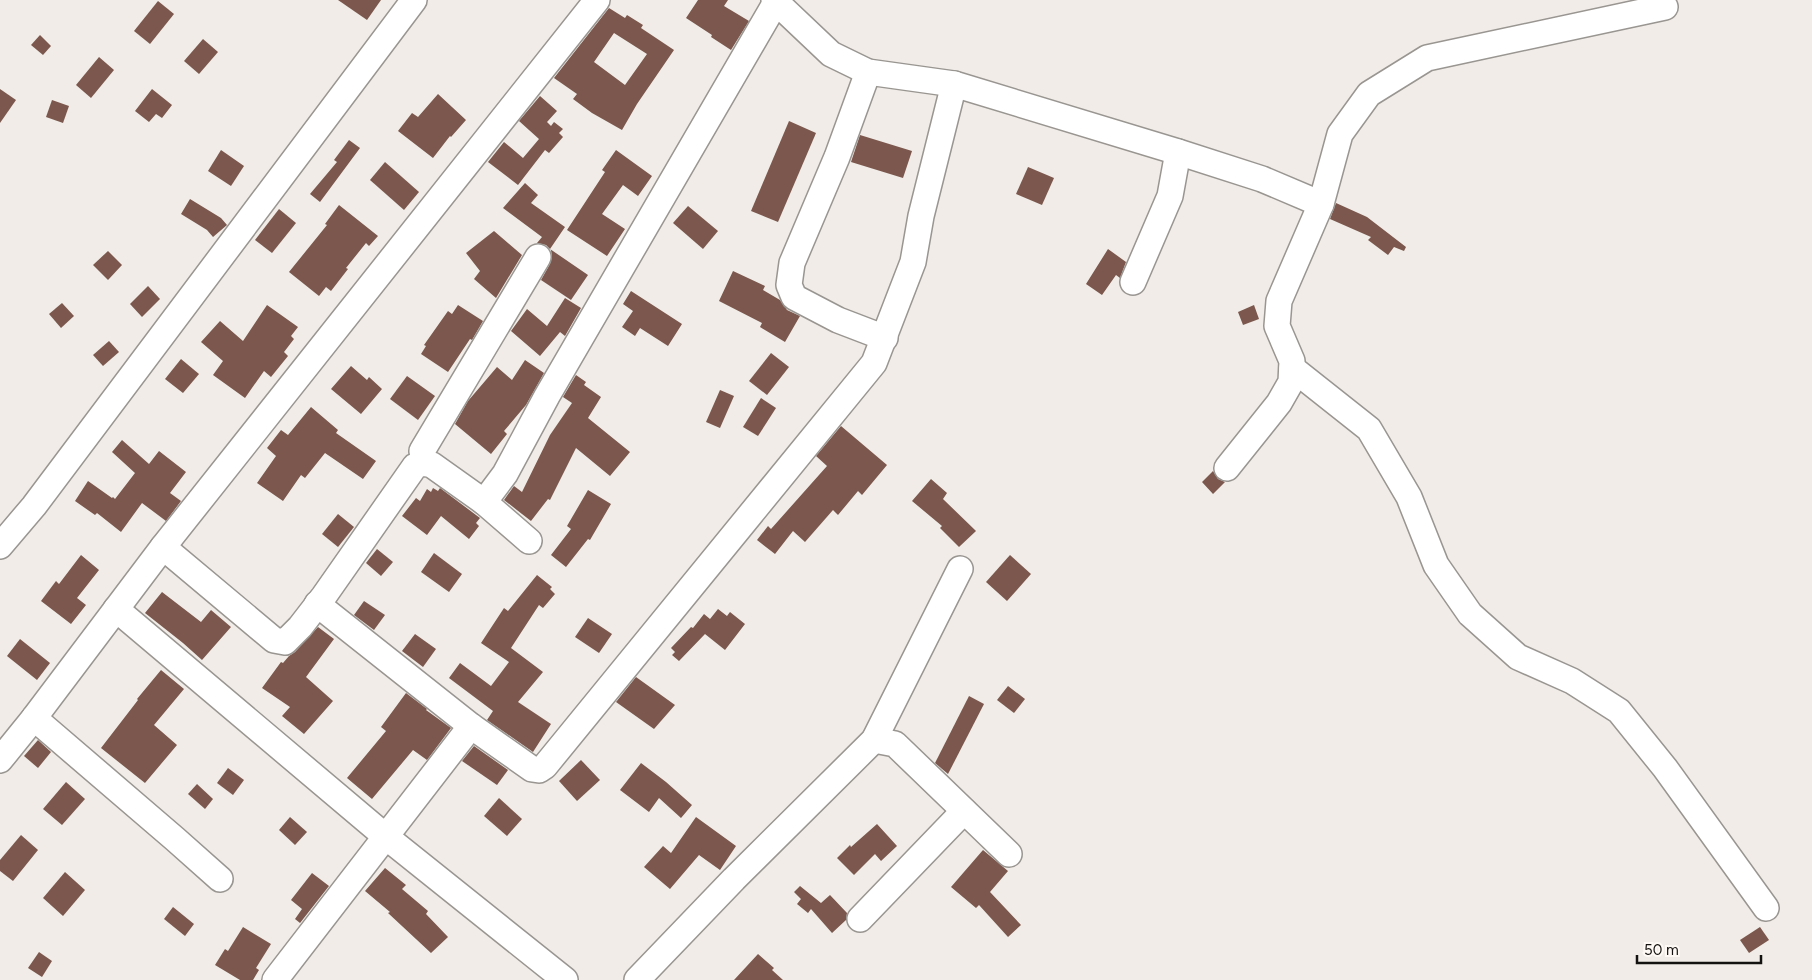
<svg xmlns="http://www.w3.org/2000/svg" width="1812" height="980" viewBox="0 0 1812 980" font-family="Figtree,sans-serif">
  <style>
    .building { fill: #7b574d; fill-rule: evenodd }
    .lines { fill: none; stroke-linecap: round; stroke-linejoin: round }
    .minor-casing { stroke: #999591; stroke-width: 28 }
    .minor { stroke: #fff; stroke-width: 25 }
  </style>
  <rect width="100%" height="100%" fill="#f1ece7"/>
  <g class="building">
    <polygon points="338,0 381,0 367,20"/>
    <polygon points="698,0 728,0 724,6 749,21 731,50 711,37 712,35 686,18"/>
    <polygon points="158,1 174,14 150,44 134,31"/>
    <path d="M 609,8 L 625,18 L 627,15 L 643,25 L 641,28 L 674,50 L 637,104 L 622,130 L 592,113 L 573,99 L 577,94 L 554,78 ZM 614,33 L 647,54 L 625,85 L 594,62 Z"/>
    <polygon points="40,35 51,46 43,55 31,45"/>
    <polygon points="203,39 218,52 199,74 184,61"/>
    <polygon points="99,57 114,70 91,98 76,85"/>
    <polygon points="0,89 16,100 0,123"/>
    <polygon points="152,89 172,105 162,118 156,114 149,122 135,111"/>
    <polygon points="438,94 466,120 451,137 450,136 433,158 398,131 412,113 418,117"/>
    <polygon points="540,96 557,111 547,122 551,126 554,122 563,129 559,133 563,137 549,153 545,150 518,185 488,162 504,142 523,158 539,139 519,121"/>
    <polygon points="52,100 69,106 63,123 46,117"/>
    <polygon points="789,121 816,133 778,222 751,211"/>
    <polygon points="860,135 912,151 903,178 851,162"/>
    <polygon points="349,140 360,148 320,202 310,194 337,162 334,160"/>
    <polygon points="221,150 244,166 231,186 208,171"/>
    <polygon points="616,150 652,176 638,196 623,185 602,214 625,229 607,256 567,230 605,172 602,170"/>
    <polygon points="385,162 419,192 404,210 370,180"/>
    <polygon points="1028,167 1054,178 1042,205 1016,194"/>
    <polygon points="525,183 538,195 531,203 565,227 550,249 588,275 571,300 541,280 550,264 552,257 551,250 546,245 537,243 542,237 503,208"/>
    <polygon points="190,199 221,218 227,225 213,237 207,230 181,214"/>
    <polygon points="1336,203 1367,217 1406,247 1404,251 1394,247 1388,255 1368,240 1371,237 1330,219"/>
    <polygon points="339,205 378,236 369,246 366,243 346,268 348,269 331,291 326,287 319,296 289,272 327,225 325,224"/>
    <polygon points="688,206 718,231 703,249 673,223"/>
    <polygon points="279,209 296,223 272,253 255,240"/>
    <polygon points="494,231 522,255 496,298 474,279 480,271 466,253"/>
    <polygon points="1108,249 1126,262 1120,278 1116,275 1102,295 1086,284"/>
    <polygon points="108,251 122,265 108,280 93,265"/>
    <polygon points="733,271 765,286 763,290 780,300 787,310 800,316 785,342 760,327 762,323 719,301"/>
    <polygon points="148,286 160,299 142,317 130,304"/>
    <polygon points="631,291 682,324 668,346 640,328 635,336 622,327 633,311 623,304"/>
    <polygon points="565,298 581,308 565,336 560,332 540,356 511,331 527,309 547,326"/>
    <polygon points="62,303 74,316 61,328 49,314"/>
    <polygon points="267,305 298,327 291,336 294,339 284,352 288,356 271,377 264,371 245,398 213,375 223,361 201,342 220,321 243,341"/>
    <polygon points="458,305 483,321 472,340 470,339 448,372 421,354 426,346 424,345 448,311 452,314"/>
    <polygon points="1254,305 1259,319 1243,325 1238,312"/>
    <polygon points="109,341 119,352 103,366 93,355"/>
    <polygon points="771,353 789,367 767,395 749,381"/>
    <polygon points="181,359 199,374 183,393 165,379"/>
    <polygon points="525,360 544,373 526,405 504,431 507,434 491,454 455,424 468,401 497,367 512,380"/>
    <polygon points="351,366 367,380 369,377 382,389 361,414 331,389"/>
    <polygon points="576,375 586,382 584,385 601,397 588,418 630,452 610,476 576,448 550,500 548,499 531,521 504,500 514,486 522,492 550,435 572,403 563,397"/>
    <polygon points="407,376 435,396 418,420 390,399"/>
    <polygon points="720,390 734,396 720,428 706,422"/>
    <polygon points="761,398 776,408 758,436 743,427"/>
    <polygon points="311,407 338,430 336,433 376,461 363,479 325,453 305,478 301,475 283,501 257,483 276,456 267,448 281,430 288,435"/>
    <polygon points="841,426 887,465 862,495 858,491 838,515 833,510 805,542 793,531 775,554 757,540 768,526 771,529 827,466 816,456"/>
    <polygon points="122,440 149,464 159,451 186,472 170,493 181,501 166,521 142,503 121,532 97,513 95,515 75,501 88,481 112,498 113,497 115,499 135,473 112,452"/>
    <polygon points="1213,471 1218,479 1225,482 1213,494 1202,482"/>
    <polygon points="931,479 947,493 943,499 976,531 959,547 940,528 942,526 912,501"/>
    <polygon points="433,488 438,491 440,488 480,518 476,523 479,526 469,539 441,516 427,535 402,516 416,498 420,501 427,489 431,492"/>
    <polygon points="588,490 611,504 590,540 588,539 566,567 551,555 571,529 567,526"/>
    <polygon points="338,514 354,527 338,547 322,534"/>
    <polygon points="377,549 393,562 381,576 366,563"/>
    <polygon points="434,553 462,574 449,592 421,572"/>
    <polygon points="81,555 99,570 77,598 86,605 71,624 41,601 56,581 59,584"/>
    <polygon points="1010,555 1031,574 1007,601 986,582"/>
    <polygon points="537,575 552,587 550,589 555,594 543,608 539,605 511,648 543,672 518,702 551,724 533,752 487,720 493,711 449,678 460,663 491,686 509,662 481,643 504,608 508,611"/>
    <polygon points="162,592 201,622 211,610 231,627 202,660 183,643 145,613"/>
    <polygon points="364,601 385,615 374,630 354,615"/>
    <polygon points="718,609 727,616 730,612 745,624 725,650 705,634 679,661 672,655 675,652 671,648 691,627 693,628 704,614 710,619"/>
    <polygon points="588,618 612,634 599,653 575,637"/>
    <polygon points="318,627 334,639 306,677 333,701 304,734 282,716 290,707 262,688 281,662 283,663 289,656 295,652"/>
    <polygon points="415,634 436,649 423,667 402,651"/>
    <polygon points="20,639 50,663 37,680 7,656"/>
    <polygon points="161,670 184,689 154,725 177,745 145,783 101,748 138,700 137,699"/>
    <polygon points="636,677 675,705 654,729 616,702"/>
    <polygon points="1008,686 1025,699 1014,713 997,700"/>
    <polygon points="406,693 427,709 426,710 451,728 427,760 413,750 372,799 347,778 386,731 381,727"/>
    <polygon points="969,696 984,704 948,774 935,763"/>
    <polygon points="38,740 51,752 38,768 24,756"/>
    <polygon points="474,746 508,770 497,785 462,761"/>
    <polygon points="581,760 600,780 577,801 559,781"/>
    <polygon points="641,763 666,782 692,805 681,818 659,798 649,812 620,790"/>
    <polygon points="228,768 244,780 233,795 217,783"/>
    <polygon points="66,782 85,799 62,825 43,809"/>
    <polygon points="197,784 213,799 205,809 188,794"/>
    <polygon points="499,798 522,819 507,836 484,816"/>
    <polygon points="290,817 307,832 295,845 279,830"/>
    <polygon points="696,817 736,846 720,870 699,855 670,889 644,867 663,846 671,853"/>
    <polygon points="877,824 897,846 881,861 875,854 854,875 837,858 850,845 851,847"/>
    <polygon points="21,835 38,850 13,881 0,871 0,860"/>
    <polygon points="983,850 1008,871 990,892 1021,925 1008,937 979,905 976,908 951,887"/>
    <polygon points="385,868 406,885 402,889 428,911 426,914 448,937 431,953 388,913 390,912 365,891"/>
    <polygon points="65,872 85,890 63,916 43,898"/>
    <polygon points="312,873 329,886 300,923 295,919 302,909 291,900"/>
    <polygon points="800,886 821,903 830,895 847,913 846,920 832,933 811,909 808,913 797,904 801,899 794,892"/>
    <polygon points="173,907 194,924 185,936 164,919"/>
    <polygon points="243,927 271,944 256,968 259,970 253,980 240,980 215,965 225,949 228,951"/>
    <polygon points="1760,927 1769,940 1749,953 1740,940"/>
    <polygon points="39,952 52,961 42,977 28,968"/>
    <polygon points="758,954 774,968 772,970 783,980 734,980"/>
  </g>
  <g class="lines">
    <g class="minor-casing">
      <g id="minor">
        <polyline points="774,0 831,54 868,72 954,84 1178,152 1262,179 1321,204"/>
        <polyline points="868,72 837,157 792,263 789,285 794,297 838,320 885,338"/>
        <polyline points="1133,282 1170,196 1178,152"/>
        <polyline points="1292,368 1369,429 1409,497 1436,565 1470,614 1518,657 1572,681 1619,711 1665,768 1766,908"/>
        <polyline points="424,463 422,451 538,257"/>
        <polyline points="1227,468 1279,403 1291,382 1292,361 1277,326 1279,301 1321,204 1340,134 1369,94 1427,58 1665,7"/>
        <polyline points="484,502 505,474 547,396 776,2"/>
        <polyline points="0,546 34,506 414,0"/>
        <polyline points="163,547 274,640 285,642 300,627 324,596 415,466 424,463 432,465 484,502 529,541"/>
        <polyline points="317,604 471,726 532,769 539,770 545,766 874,363 913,262 921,216 954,84"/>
        <polyline points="116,609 385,836 565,980"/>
        <polyline points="34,718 175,839 220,879"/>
        <polyline points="874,740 895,744 1009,854"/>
        <polyline points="0,760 34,718 163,547 597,0"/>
        <polyline points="860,919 964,811"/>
        <polyline points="275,980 471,726"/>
        <polyline points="637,980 734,879 874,740 960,569"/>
      </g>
    </g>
    <use href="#minor" class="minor"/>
  </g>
  <path d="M1637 955v8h124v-8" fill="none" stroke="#141210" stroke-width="2.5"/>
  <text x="1644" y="955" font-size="15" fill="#141210" stroke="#fef9f4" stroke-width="4" paint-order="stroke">50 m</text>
</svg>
